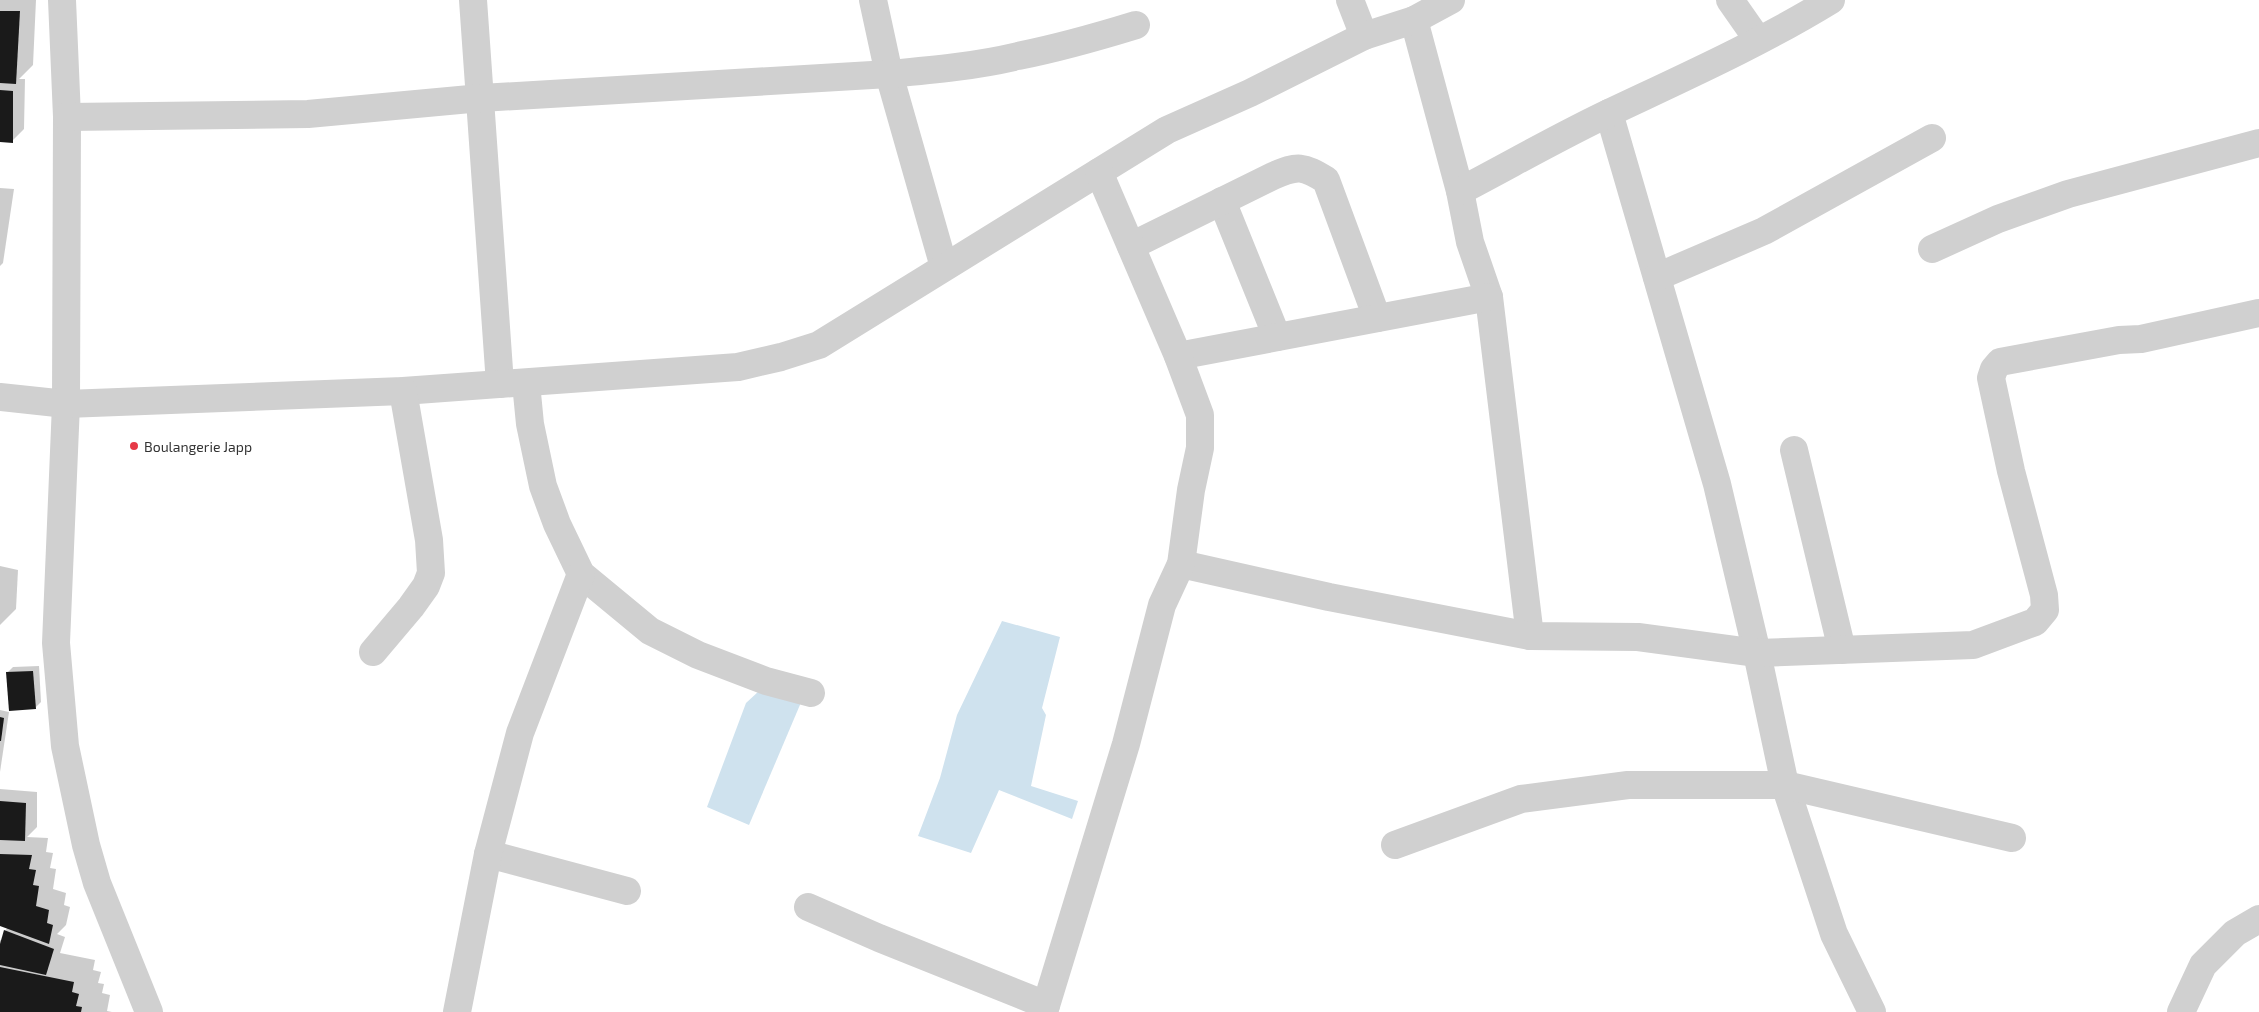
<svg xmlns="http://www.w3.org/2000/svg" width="2259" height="1012" viewBox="0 0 2259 1012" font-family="'Exo 2',sans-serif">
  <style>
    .water { fill: #cfe2ee }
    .shadow { fill: #0003 }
    .building { fill: #1a1a1a }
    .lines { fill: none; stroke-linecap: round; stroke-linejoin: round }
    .minor { stroke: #d0d0d0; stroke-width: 28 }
    .poi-dot { fill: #e63946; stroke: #fff; stroke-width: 2 }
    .labels { text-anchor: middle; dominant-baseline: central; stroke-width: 5; stroke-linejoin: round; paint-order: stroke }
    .poi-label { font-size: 14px; fill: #333; stroke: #fff; text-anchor: start }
  </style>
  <rect width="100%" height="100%" fill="#fff"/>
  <g class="water">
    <polygon points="1002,621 1060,637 1042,708 1046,715 1031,786 1078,801 1072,819 999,790 971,853 918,836 940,778 957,715"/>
    <polygon points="759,691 805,693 749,825 707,807 746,703"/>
  </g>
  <g class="shadow">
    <polygon points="0,0 36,0 33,65 19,79 25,79 24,129 12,141 0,141"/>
    <polygon points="0,188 14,189 3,263 0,266"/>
    <polygon points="0,566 18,570 16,609 0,625"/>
    <polygon points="39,666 41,702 35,708 7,673 13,667"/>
    <polygon points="0,710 9,712 0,772"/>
    <polygon points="0,789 37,792 37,827 27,837 48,838 46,852 53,853 50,868 56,869 53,889 66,893 64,905 70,907 66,925 57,934 65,937 60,953 95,960 93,970 101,972 98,983 104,984 102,993 110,995 107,1011 112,1012 0,1012 0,940 2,941 5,931 8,927 0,925"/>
  </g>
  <g class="building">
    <polygon points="0,11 20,11 16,84 0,83"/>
    <polygon points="0,90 13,91 13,143 0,142"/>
    <polygon points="33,671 36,709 9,711 6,672"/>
    <polygon points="0,717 4,718 1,741 0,741"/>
    <polygon points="0,801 26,803 25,841 0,840"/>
    <polygon points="0,854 32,855 29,869 36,870 33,885 39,886 36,906 49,910 47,923 53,925 49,944 0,926"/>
    <polygon points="4,930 54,949 46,975 0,965 0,944"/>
    <polygon points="0,967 74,982 72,992 79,994 76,1006 82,1007 81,1012 0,1012"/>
  </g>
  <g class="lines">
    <g class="minor">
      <polyline points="62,0 67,117 66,404 56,643 65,746 86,845 97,883 149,1012"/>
      <polyline points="473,0 500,384"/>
      <polyline points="873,0 889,74 944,267"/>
      <polyline points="1350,0 1364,36"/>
      <polyline points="1730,0 1758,40"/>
      <polyline points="1414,20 1460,191 1470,242 1489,297 1530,636"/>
      <polyline points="1609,113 1717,484 1757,653 1785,785 1834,934 1872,1012"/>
      <path d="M 67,117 L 308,114 L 481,98 L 889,74 C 932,70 976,66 1018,56 C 1058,48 1097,37 1136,25"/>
      <path d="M 1460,191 C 1510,165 1560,136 1611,112 C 1685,77 1761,43 1831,0"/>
      <polyline points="1222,201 1277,337"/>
      <path d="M 1131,246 L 1273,176 C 1298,165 1303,166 1326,180 L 1377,318"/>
      <polyline points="1932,249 1998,219 2068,194 2259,143"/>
      <polyline points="1657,277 1764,231 1932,138"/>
      <polyline points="1178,356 1489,297"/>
      <polyline points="526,383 530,424 543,486 557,524 581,574 650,631 698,655 766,681 811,693"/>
      <polyline points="0,397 66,404 403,391 738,367 781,357 819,345 1167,130 1250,93 1364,36 1414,20 1451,0"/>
      <polyline points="1794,450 1842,650"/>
      <polyline points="1181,564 1329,597 1530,636 1638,637 1757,653 1973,645 2035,622 2045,610 2044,595 2011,471 1991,378 1994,369 2000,362 2119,340 2141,339 2259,313"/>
      <polyline points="373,652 411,607 426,586 431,573 429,540 403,391"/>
      <polyline points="1395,845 1521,799 1628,785 1785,785 2012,838"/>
      <polyline points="488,854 627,891"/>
      <polyline points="808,907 879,938 1046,1005"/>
      <polyline points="457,1012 488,854 520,733 581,574"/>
      <polyline points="1044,1012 1126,744 1162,605 1181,564 1191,490 1200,448 1200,415 1178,356 1099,172"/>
      <polyline points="2181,1012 2203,965 2235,933 2259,919"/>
    </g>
  </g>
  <circle class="poi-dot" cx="134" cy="446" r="5"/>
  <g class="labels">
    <g class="poi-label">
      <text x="144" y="446">Boulangerie Japp</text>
    </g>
  </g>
</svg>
